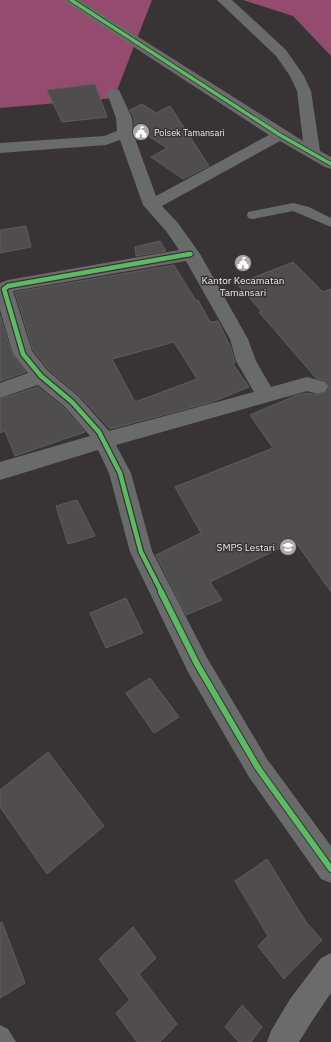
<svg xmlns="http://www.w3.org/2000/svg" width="331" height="1042" viewBox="0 0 331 1042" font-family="'IBM Plex Sans',sans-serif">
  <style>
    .forest { fill: #954b6e }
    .building { fill: #504d4e; stroke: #5f5c5d; fill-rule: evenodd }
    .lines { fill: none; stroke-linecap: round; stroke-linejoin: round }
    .service { fill: #696a6a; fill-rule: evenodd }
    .minor { fill: #696a6a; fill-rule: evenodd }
    .secondary { fill: #6b6b6c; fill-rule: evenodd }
    .cycleway-far2-casing { stroke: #393335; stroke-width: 5 }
    .cycleway-far1-casing { stroke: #393335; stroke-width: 7 }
    .cycleway-casing { stroke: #393335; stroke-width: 8 }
    .cycleway-far2 { stroke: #5cba63; stroke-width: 3.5 }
    .cycleway-far1 { stroke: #5cba63; stroke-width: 4.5 }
    .cycleway { stroke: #5cba63; stroke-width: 6 }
    .labels { text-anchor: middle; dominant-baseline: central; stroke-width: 3; stroke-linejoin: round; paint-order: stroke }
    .far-poi-label { font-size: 9px; fill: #eae6e7; stroke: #393335; text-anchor: start }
    .poi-label { font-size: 10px; fill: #eae6e7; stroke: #393335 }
  </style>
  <rect width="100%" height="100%" fill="#383436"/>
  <g class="forest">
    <polygon points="0,0 152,0 114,98 0,108"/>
    <polygon points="243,0 331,0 331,56 293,16"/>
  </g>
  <g class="building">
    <polygon points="95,84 107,117 62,122 47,90"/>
    <polygon points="142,104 156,113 170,106 209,166 183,179 151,157 167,148 134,127 134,118 130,110"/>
    <polygon points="26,226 31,247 0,253 0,230"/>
    <polygon points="160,241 166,251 136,256 135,247"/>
    <polygon points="293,262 323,292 331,289 331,592 295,541 210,582 222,600 186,615 156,555 201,533 175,487 273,448 250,415 297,395 307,393 318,395 325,393 329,388 325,381 316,378 259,312 262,312 237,284"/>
    <path d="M 174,265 L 196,301 L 198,300 L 210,322 L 218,321 L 231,348 L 235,363 L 233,364 L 249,387 L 212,402 L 110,429 L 80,396 L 49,370 L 33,350 L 15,292 ZM 174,342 L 197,379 L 135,402 L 112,359 Z"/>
    <polygon points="0,315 12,354 26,372 0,381"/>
    <polygon points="38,387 64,408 85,432 15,456 5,431 0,433 0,399"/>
    <polygon points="77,500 95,536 68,544 56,506"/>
    <polygon points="126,598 143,633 106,648 90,613"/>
    <polygon points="150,678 179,717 154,733 126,693"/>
    <polygon points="48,752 104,826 47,874 0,807 0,790"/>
    <polygon points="267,859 306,922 322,940 284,979 258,946 268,936 235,881"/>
    <polygon points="2,922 25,983 0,998 0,923"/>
    <polygon points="133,927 156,958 139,974 177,1024 160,1042 137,1042 116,1013 130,1000 99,959"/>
    <polygon points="242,1005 262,1027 251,1042 239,1042 225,1027"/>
  </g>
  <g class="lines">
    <g class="service">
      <polygon points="293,203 309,207 331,218 331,227 293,211 253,219 248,218 247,215 248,212"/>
      <polygon points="0,1025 8,1029 16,1042 0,1042"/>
    </g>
    <path class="minor" d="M 64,0 L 80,0 L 303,141 L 297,91 L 290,76 L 276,56 L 217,0 L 232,0 L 286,50 L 304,76 L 311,91 L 320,151 L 331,157 L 331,169 L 325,167 L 280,141 L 162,206 L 178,223 L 200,254 L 248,339 L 256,361 L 271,387 L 307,377 L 325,382 L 328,387 L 325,392 L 318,394 L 307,391 L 116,445 L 131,473 L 152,551 L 206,656 L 267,759 L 331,846 L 331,883 L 321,879 L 249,777 L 188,672 L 130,552 L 109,473 L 98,450 L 0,480 L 0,462 L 90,436 L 65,407 L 38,385 L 0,398 L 0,383 L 28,373 L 13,354 L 0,310 L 0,283 L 8,280 L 179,250 L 166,231 L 143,205 L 120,140 L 106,145 L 0,153 L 0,143 L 104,136 L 117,131 L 116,118 L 107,93 L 109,90 L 114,89 L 119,90 L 132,118 L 133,133 L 156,196 L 269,135 L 66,3 ZM 186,261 L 230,339 L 236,361 L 254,392 L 109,431 L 79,397 L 48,371 L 32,351 L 13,291 Z"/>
    <polygon class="secondary" points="331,953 331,993 312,1021 299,1042 267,1042 271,1031 290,999 321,958"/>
    <g class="cycleway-far2-casing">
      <g id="cycleway-far2">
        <polyline points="71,0 280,135 331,164"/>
        <polyline points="184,255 191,254"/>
      </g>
    </g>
    <g class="cycleway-far1-casing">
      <polyline id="cycleway-far1" points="162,593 141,552 120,473 99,432 72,402 41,376 23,354 4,289 8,286 190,254"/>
    </g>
    <g class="cycleway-casing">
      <polyline id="cycleway" points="161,592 197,664 258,768 331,869"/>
    </g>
    <use href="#cycleway-far2" class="cycleway-far2"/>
    <use href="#cycleway-far1" class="cycleway-far1"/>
    <use href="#cycleway" class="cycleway"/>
  </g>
  <defs>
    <g id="civic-disc" transform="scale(0.9)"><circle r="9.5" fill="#aca8a9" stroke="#393335"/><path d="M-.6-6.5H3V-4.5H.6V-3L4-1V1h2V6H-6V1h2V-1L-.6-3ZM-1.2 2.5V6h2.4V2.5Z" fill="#fff"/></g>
    <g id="school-disc" transform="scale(0.9)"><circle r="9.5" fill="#aca8a9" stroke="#393335"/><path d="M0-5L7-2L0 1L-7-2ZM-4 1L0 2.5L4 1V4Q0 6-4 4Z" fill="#fff"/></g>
  </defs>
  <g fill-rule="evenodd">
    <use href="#civic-disc" x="141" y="132"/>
    <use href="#civic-disc" x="243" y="263"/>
    <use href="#school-disc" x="288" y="547"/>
  </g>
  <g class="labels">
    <g class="far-poi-label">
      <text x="154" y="132">Polsek Tamansari</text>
    </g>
    <g class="poi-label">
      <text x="243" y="280">Kantor Kecamatan<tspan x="243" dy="12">Tamansari</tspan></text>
      <text x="275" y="547" text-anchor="end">SMPS Lestari</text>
    </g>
  </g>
</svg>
